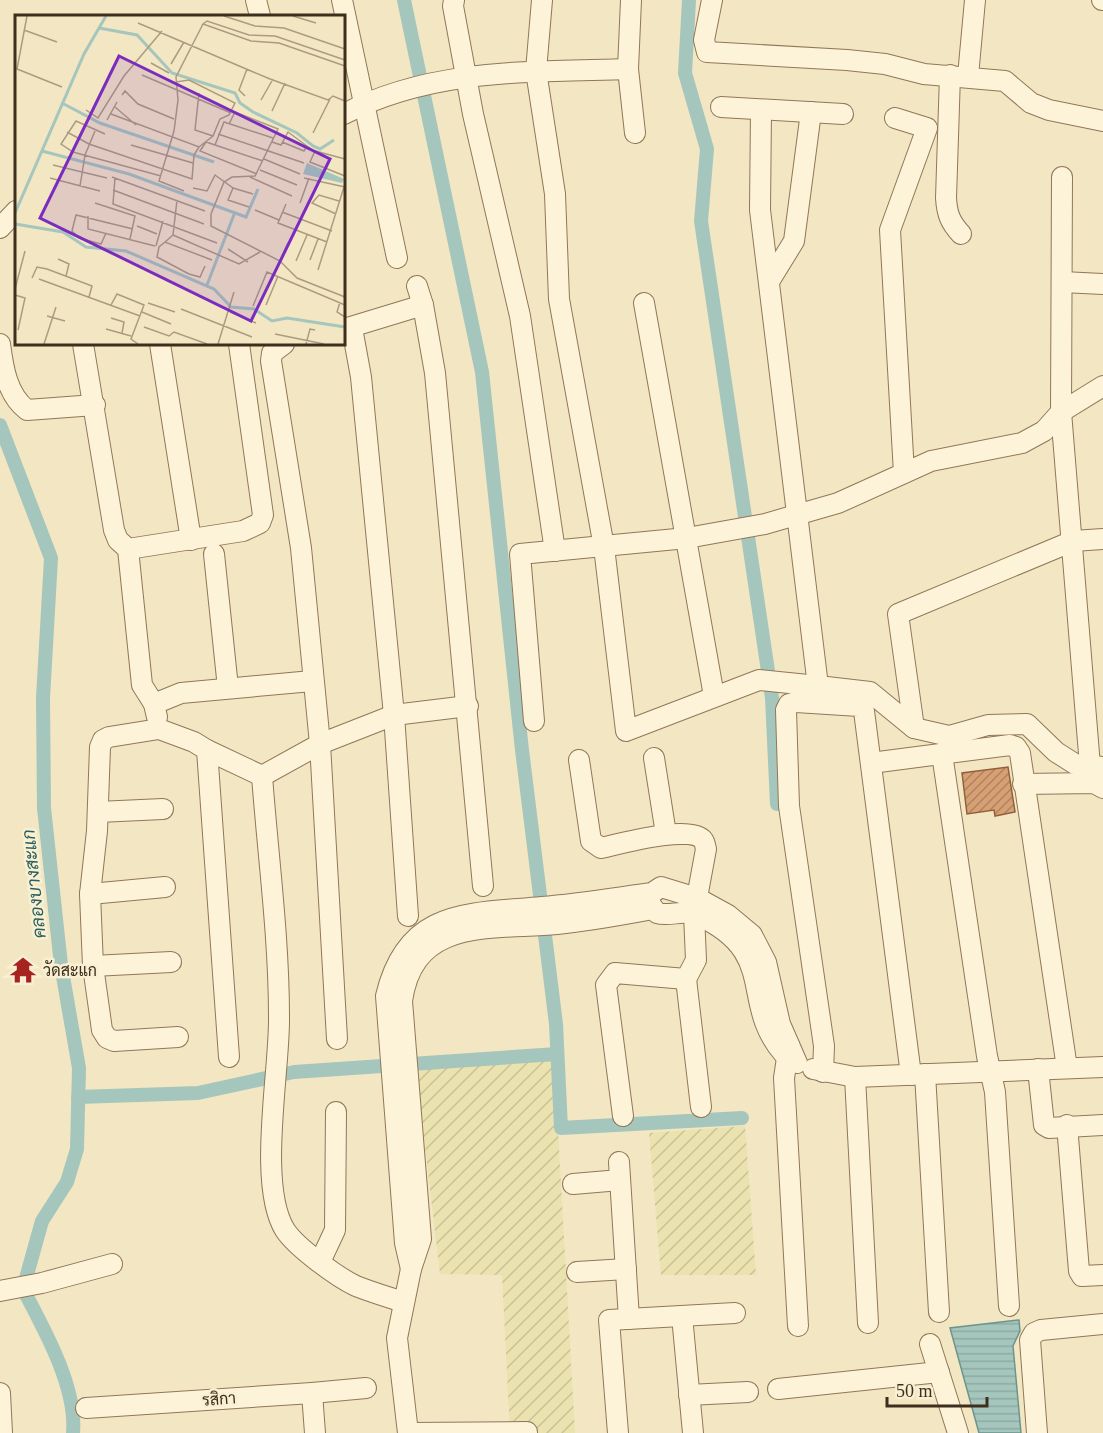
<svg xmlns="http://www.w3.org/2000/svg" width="1103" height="1433" viewBox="0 0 1103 1433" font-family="'Times New Roman',Sarabun,serif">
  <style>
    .farmland { fill: url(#farmland-furrows) }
    .water { fill: url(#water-rules); stroke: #6b958c; stroke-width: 1.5 }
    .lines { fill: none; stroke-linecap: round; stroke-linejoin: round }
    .canal { stroke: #a5c6bd; stroke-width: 14 }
    .building { fill: url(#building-hatch); stroke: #92603a; stroke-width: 1.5 }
    .minor-casing { stroke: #907757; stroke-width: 22 }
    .minor { stroke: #fdf3d8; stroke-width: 20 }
    .labels { text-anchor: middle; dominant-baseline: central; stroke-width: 5; stroke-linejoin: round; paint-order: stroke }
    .poi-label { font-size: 16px; fill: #3e2e1d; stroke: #f9f0d4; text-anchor: start }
    .street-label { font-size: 16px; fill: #3e2e1d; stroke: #f9f0d4 }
    .water-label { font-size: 18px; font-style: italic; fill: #2a605e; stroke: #f9f0d4 }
    .inset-river { fill: none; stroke: #a5c6bd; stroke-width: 3 }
    .inset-road { fill: none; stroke: #ab9c81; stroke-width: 1.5 }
    .view { fill: #7b2cbf; fill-opacity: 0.15; stroke: #7b2cbf; stroke-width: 3 }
    .inset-edge { fill: none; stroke: #3e2e1d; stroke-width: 3 }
  </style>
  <defs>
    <pattern id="farmland-furrows" width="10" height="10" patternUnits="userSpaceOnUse" patternTransform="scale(1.5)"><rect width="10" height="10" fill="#eae2af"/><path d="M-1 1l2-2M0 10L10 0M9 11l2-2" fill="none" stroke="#cac296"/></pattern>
    <pattern id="water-rules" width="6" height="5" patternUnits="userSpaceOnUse" patternTransform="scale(1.5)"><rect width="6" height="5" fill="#a5c6bd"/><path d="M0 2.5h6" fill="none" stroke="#8faaa2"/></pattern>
    <pattern id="building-hatch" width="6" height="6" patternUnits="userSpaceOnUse" patternTransform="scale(1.5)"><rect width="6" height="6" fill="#d6a074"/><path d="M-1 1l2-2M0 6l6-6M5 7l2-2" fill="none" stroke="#af835f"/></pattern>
  </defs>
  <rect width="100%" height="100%" fill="#f3e6c3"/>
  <g class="farmland">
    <polygon points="554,1060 575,1433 510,1433 502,1275 440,1274 416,1070"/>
    <polygon points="745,1126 756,1275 661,1275 649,1133"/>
  </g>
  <polygon class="water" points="1019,1320 1020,1331 1013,1346 1021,1433 979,1433 950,1328"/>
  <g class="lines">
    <g class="canal">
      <polyline points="404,0 482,372 522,750 556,1024 561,1128 742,1118"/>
      <polyline points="689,0 685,73 707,149 701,221 772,698 777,804"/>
      <path d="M 0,425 L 51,558 L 43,698 L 44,808 L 61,965 L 79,1068 L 77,1149 L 67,1182 L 42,1221 L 23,1289 C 44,1329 77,1387 73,1433"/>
      <polyline points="78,1097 198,1093 294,1072 557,1054"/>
    </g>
  </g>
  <polygon class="building" points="1008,767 1015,812 995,816 994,810 967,814 962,773"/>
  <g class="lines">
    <g class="minor-casing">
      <g id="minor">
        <polyline points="256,0 260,16"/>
        <polyline points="342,0 397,258"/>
        <polyline points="454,0 453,6 473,114 520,316 555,551"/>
        <polyline points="542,0 536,71 555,194 559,299 604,547 626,731 759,680 818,686"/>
        <polyline points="631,0 628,69 635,133"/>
        <polyline points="712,0 704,40 707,52 847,60 885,64 924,74 1005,81 1031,103 1049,110 1103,121"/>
        <polyline points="1102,0 1103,0"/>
        <path d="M 950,75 L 946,198 C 947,214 950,222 961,234"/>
        <polyline points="968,76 975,0"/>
        <polyline points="721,107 843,114"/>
        <polyline points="761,110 760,210 818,686 870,692 914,728 949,736 988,725 1027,724 1056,752 1075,764 1103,767"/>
        <path d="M 344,114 C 432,68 531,72 628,69"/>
        <polyline points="895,118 927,128 890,230 904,473"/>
        <polyline points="1062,177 1061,412 1090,766"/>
        <polyline points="0,228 16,211"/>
        <polyline points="770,280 794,241 811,112"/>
        <polyline points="1062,282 1103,284"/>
        <polyline points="417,286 423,305 435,373 483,886"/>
        <polyline points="644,303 714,696"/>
        <polyline points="352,328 361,377 394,715 408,916"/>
        <polyline points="344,329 423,305"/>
        <path d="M 0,344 C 3,367 7,395 27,410 L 95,405"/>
        <polyline points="83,344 114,530 118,540 128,549 142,685 154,704"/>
        <polyline points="160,344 191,540"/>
        <polyline points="284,344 272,353 271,361 301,548 320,744 337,1039"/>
        <polyline points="128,549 243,531 260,523 263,515 239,344"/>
        <polyline points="214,554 228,688"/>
        <polyline points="157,717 154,704 181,693 312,681"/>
        <polyline points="534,721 520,554 687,538 765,524 838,503 931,461 1022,443 1044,431 1061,412 1103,386"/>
        <polyline points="914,728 898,614 1073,541 1103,539"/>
        <polyline points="207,750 262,776 320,744 394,715 468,706"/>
        <polyline points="942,754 987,1056 995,1092 1009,1306"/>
        <polyline points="654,758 666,834"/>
        <path d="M 579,760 L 591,841 L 601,848 C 619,844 691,824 703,840 C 705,842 705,846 706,849 L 694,914 L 696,960 L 686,979 L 615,973 L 606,985 L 623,1116"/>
        <polyline points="871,763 1010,745 1016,747 1020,753 1067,1068"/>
        <path d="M 262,776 C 268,856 279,937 279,1017 C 280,1070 257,1185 285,1230 C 296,1247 337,1277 356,1286 C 371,1292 388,1297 403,1302"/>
        <polyline points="1023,784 1094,783 1103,788"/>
        <polyline points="98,812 163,809"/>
        <polyline points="90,894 165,887"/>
        <path d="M 650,898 L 650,904 L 657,913 C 669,917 684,909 697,915 C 781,953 738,1002 784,1054"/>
        <polyline points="93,966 171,962"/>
        <polyline points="686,979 701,1107"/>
        <polyline points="178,1037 114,1041 107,1038 102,1030 93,966 90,894 97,831 100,747 103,740 109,737 159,729 194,742 207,750 229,1057"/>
        <polyline points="789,1045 784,1078 798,1326"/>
        <polyline points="813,1069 855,1077 1103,1067"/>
        <polyline points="1038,1069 1044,1125 1049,1128 1103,1125"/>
        <polyline points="823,1072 824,1046 789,806 786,710 789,704 796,702 859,706 864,711 911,1075"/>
        <polyline points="925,1074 939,1312"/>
        <polyline points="855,1077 868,1323"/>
        <polyline points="1067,1125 1079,1271 1082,1276 1103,1275"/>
        <polyline points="619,1162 629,1319"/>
        <polyline points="573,1184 620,1180"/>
        <polyline points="320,1262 335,1230 336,1112"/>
        <path d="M 411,1269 L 405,1243 L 386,996 C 407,908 468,914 542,907 C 579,904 615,898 652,893 L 661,887 L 697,898 L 728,915 L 752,935 L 766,962 L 780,1024 L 797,1063"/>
        <polyline points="577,1272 626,1269"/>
        <polyline points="0,1291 42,1283 112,1264"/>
        <polyline points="682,1316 693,1433"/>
        <polyline points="930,1344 958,1433"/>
        <polyline points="778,1389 939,1372"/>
        <polyline points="0,1393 2,1433"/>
        <polyline points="312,1393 366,1388"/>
        <polyline points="689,1395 748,1392"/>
        <polyline points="86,1408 312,1393 315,1433"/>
        <path d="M 408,1433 L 397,1338 L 411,1269 L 421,1239 L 402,1001 C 414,916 493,930 557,924 C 589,921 621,915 653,909"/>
        <polyline points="409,1433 527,1432"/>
        <polyline points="618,1433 609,1320 735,1313"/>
        <polyline points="1037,1433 1030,1340 1034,1333 1041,1330 1103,1324"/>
      </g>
    </g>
    <use href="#minor" class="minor"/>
  </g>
  <defs>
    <g id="temple-bare" transform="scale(2.07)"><path d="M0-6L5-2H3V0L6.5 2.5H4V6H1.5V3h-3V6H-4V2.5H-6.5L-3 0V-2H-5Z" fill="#a62320" stroke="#f9f0d4" stroke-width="2.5" paint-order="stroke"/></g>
  </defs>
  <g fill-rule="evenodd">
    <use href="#temple-bare" x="23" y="970"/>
  </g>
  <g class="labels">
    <g class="poi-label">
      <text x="43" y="970">วัดสะแก</text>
    </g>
    <g class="street-label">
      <text transform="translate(219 1399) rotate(-4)">รสิกา</text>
    </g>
    <g class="water-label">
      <text transform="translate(34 884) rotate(-96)">คลองบางสะแก</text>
    </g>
  </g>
  <g transform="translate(15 15)">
    <rect width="330" height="330" fill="#f3e6c3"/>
    <path d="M 292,148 L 329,164 L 327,168 L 288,159 Z" fill="#a5c6bd"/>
    <path class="inset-river" d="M 84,13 L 122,20 L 157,58 L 220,78 L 225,88 L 238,97 L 282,118 L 298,131 L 305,134 L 319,125M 47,88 L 85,108 L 199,147M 27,136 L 114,159 L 231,202 L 243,174M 0,198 L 69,39 L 91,1M 0,209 L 48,217 L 71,232 L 111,236 L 199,274 L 216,292 L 239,294 L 257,306 L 272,303 L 330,312M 192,270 L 220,197"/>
    <path class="inset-road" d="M 12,1 L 2,54 L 47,72M 209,1 L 240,11 L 269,13 L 330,34M 278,1 L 301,8M 123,8 L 255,64 L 313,85 L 318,81 L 330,86M 9,15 L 42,27M 330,45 L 260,21 L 234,20 L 192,6 L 188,9 L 236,26 L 264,28 L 330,51M 136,48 L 154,58M 156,49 L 169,27M 127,60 L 216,98M 184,78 L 180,115 L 198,121M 107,80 L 110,76 L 123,89 L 159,104M 230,81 L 224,75 L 232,54M 246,85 L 258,64M 100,92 L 121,110M 71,95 L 83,103 L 109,61 L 147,16M 257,96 L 270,68M 96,99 L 184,132 L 198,121 L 205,104 L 214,100 L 220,88 L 174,65 L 161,67M 92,105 L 102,87M 214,109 L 220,97 L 263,114 L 240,161 L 217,162 L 209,167 L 196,199 L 196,211 L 265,246 L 282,263 L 330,282M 52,117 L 74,129 L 177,164 L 179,140 L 184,132M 298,118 L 315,84M 90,119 L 61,106 L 46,129 L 58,137 L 146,161M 203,119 L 289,148M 257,127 L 266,130 L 273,117 L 296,134M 267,127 L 289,136 L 292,131M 116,130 L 178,148M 200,130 L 209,107 L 258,123M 249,144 L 285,159M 330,144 L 300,136 L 295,147 L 330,161M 38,150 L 92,163M 245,155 L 282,170M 242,159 L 185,136 L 191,127 L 248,146M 97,162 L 190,196M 235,162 L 277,181M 35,163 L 85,176M 100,163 L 98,189 L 202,228M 289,163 L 330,172M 65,171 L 70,140 L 80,116M 178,173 L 192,176 L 200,160 L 218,173 L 213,185 L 234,192M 218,173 L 238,179M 98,175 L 189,209M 169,176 L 144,166 L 159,116 L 163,85 L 161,62 L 188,9M 80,188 L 120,201 L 115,224M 285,188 L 294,163M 271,189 L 263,208 L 312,227M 240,195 L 264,205M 267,197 L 317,216M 321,199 L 297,188 L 304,180 L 324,186M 73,201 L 73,214 L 140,231M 122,211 L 142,219M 91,218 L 86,229 L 64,223 L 57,216 L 61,200 L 118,214M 158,220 L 224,249 L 245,237M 150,227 L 158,220 L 162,185M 141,231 L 148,206M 213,234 L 233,247M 43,244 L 54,249 L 51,261M 295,245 L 303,224M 265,246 L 273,228M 281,246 L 292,220M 190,251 L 185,262 L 174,259 L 142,242 L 144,232 L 150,227 L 197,245M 303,255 L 329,172M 17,263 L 22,252 L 32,254 L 77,271 L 74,282M 24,264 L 125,301M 0,274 L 10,236M 0,280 L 10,283 L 3,315M 325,287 L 322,297 L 330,302M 133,288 L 160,297M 96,290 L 102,279 L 129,290 L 116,324 L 123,329M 251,290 L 263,261M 238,291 L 252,257 L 330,290M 166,294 L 237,322M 127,297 L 156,309M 215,297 L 241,308M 32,301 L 50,306M 96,303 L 109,307 L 107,318M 129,312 L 154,321 L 159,317 L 192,329M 91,314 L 116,321M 260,319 L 309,329M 29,329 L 41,292M 203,329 L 219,277M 291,329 L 295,314 L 300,315"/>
    <path class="view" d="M 104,41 L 315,144 L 236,306 L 25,203 Z"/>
    <rect width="330" height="330" class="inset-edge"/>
  </g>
  <path d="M887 1397v9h100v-9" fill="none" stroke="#3e2e1d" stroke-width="3"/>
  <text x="896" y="1397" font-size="18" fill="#3e2e1d" stroke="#f9f0d4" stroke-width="4.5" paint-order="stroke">50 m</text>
</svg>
